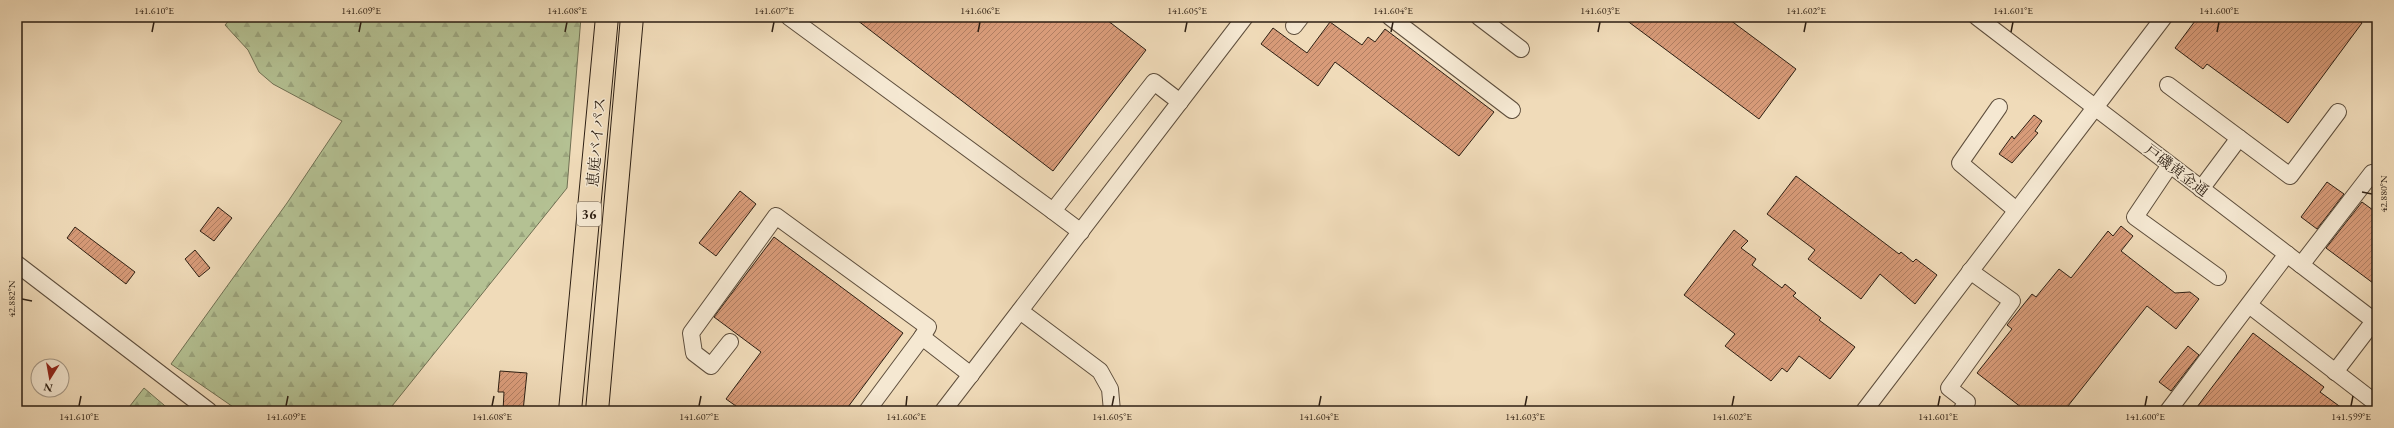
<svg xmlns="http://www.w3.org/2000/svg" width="2394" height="428" viewBox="0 0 2394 428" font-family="'EB Garamond','Noto Serif JP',serif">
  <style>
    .forest { fill: url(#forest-firs); stroke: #707053 }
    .building { fill: url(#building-hatch); stroke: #2d1f13 }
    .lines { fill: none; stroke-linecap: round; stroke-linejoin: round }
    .minor-casing { stroke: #5e4e3c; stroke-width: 18 }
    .highway-casing { stroke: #2d1f13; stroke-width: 24 }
    .minor { stroke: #f5e8d2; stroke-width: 16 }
    .highway { stroke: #f0dbb9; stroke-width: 22 }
    .ticks { fill: none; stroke: #2d1f13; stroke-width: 1.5 }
    .labels { text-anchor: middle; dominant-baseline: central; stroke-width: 3; stroke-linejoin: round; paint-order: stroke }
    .shield { fill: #f5e8d2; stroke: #695b4c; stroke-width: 1 }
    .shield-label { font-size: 14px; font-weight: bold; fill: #2d1f13 }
    .street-label { font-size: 15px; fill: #2d1f13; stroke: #f5e8d2 }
    .neatline { fill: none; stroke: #2d1f13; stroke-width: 1.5 }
    .ticks-label { font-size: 10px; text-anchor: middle; fill: #2d1f13 }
  </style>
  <defs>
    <pattern id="forest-firs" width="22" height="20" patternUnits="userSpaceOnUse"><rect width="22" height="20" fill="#b4c193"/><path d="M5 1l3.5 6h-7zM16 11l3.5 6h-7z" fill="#9ba57e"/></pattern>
    <pattern id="building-hatch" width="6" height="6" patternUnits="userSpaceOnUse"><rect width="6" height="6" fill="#d89b79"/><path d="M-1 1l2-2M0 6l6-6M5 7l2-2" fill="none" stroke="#b07e62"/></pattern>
  </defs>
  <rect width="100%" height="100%" fill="#f0dbb9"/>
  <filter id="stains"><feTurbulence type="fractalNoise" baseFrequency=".005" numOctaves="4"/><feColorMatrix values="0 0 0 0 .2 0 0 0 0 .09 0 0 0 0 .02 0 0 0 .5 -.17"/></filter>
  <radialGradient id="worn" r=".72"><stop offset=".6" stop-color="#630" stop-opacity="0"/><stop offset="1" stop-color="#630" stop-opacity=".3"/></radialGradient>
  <g class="forest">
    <polygon points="232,17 404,17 406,20 416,19 416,17 581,17 567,188 388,411 239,411 171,364 287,203 342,121 273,84 259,72 248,50 225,25"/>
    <polygon points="144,388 171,411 126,411"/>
  </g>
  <g class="building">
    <polygon points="853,17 1103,17 1146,50 1053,171"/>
    <polygon points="1622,17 1726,17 1796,69 1759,119"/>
    <polygon points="2198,17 2354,17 2362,23 2288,123 2207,64 2203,69 2175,48"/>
    <polygon points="1330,22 1362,45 1368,37 1375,42 1385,29 1494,112 1459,156 1335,62 1318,86 1261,44 1273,28 1307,53"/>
    <polygon points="2034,115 2042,121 2035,131 2038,133 2012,163 1999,154 2012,136 2014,139"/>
    <polygon points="1796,176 1899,254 1901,252 1913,262 1916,259 1937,275 1915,304 1880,274 1861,299 1808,259 1815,250 1767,214"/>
    <polygon points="2327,182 2344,194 2317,229 2301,217"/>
    <polygon points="740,191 756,204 716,256 699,243"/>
    <polygon points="2362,202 2377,213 2377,286 2326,248"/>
    <polygon points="218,207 232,218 214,241 200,231"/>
    <polygon points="2121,226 2133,236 2121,251 2175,293 2190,292 2199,299 2176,329 2147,306 2064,411 2026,411 1977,373 2012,329 2007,325 2032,294 2036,297 2059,269 2071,278 2108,231 2113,236"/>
    <polygon points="75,227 135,272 126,284 67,238"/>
    <polygon points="1734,230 1748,241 1741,248 1756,259 1752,265 1782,288 1785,284 1796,293 1793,296 1821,318 1819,320 1855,347 1830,379 1799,356 1787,372 1782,368 1771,381 1725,346 1735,334 1684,295"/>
    <polygon points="774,237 903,333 845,411 743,411 726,399 761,352 714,317"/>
    <polygon points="195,250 210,268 199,277 185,259"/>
    <polygon points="2253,333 2324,387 2320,392 2346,411 2194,411"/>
    <polygon points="2188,346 2199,355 2171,391 2159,382"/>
    <polygon points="500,371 527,373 523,411 503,411 504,392 498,392"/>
  </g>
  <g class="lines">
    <g class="minor-casing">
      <g id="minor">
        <polyline points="789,17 1053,211"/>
        <polyline points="1390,17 1512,110"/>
        <polyline points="1479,17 1521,49"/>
        <polyline points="1977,17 2377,323"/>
        <polyline points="1294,26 1301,17"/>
        <polyline points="2168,85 2290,176 2338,112"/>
        <polyline points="1999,107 1960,163 2016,210"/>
        <polyline points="2170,165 2135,217 2218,277"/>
        <polyline points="2201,189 2239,138"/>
        <polyline points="1081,232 1053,211 1154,82 1180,102"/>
        <polyline points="17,264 209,411"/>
        <polyline points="2301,265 2372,173 2377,177"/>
        <polyline points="2249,305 2377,404"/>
        <polyline points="1020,311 1100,371 1110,389 1112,411"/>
        <polyline points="730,342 711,366 694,353 691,333 776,216 928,327 922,337"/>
        <polyline points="2335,372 2374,321"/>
        <polyline points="867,411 922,337 971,375"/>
        <polyline points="943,411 1245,17"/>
        <polyline points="1864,411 2164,17"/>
        <polyline points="1961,411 1967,402 1949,388 2012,301 1970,271"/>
        <polyline points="2168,411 2287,254"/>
      </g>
    </g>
    <g class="highway-casing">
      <g id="highway">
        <polyline points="570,411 607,17"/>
        <polyline points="597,411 632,17"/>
      </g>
    </g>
    <use href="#minor" class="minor"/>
    <use href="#highway" class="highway"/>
  </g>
  <path class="ticks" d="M 152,32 L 154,22M 359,32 L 361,22M 565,32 L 567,22M 772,32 L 774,22M 978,32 L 980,22M 1185,32 L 1187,22M 1391,32 L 1393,22M 1598,32 L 1600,22M 1804,32 L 1806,22M 2011,32 L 2013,22M 2217,32 L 2219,22M 2362,192 L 2372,194M 22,299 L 32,301M 79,406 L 81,396M 286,406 L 288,396M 492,406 L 494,396M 699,406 L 701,396M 906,406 L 907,396M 1112,406 L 1114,396M 1319,406 L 1321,396M 1525,406 L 1527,396M 1732,406 L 1734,396M 1938,406 L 1940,396M 2145,406 L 2147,396M 2351,406 L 2353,396"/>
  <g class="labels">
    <rect class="shield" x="577" y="202" width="24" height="24" rx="3"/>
    <g class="shield-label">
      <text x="589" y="214">36</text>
    </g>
    <g class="street-label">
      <text transform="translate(596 142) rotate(-85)">恵庭バイパス</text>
      <text transform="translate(2177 170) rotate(37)">戸磯黄金通</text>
    </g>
  </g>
  <rect width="2394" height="428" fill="none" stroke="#f0dbb9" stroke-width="44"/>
  <g transform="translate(50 378) rotate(191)"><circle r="19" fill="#f5e8d2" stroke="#a59886"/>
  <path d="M0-3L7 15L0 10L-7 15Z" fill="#8f2418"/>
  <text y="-6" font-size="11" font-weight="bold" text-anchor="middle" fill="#2d1f13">N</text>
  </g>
  <rect x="22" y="22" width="2350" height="384" class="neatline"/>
  <g class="ticks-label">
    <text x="154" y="14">141.610°E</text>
    <text x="361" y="14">141.609°E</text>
    <text x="567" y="14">141.608°E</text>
    <text x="774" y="14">141.607°E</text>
    <text x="980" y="14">141.606°E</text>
    <text x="1187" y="14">141.605°E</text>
    <text x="1393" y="14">141.604°E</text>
    <text x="1600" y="14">141.603°E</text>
    <text x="1806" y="14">141.602°E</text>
    <text x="2013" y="14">141.601°E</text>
    <text x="2219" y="14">141.600°E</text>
    <text transform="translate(2383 194) rotate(-90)" y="4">42.880°N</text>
    <text transform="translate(11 299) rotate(-90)" y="4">42.882°N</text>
    <text x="79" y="420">141.610°E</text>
    <text x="286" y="420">141.609°E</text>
    <text x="492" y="420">141.608°E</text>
    <text x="699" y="420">141.607°E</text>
    <text x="906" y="420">141.606°E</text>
    <text x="1112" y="420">141.605°E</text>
    <text x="1319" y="420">141.604°E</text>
    <text x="1525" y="420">141.603°E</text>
    <text x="1732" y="420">141.602°E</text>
    <text x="1938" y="420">141.601°E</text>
    <text x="2145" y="420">141.600°E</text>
    <text x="2351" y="420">141.599°E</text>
  </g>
  <rect width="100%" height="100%" filter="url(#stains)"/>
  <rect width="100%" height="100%" fill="url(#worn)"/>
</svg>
